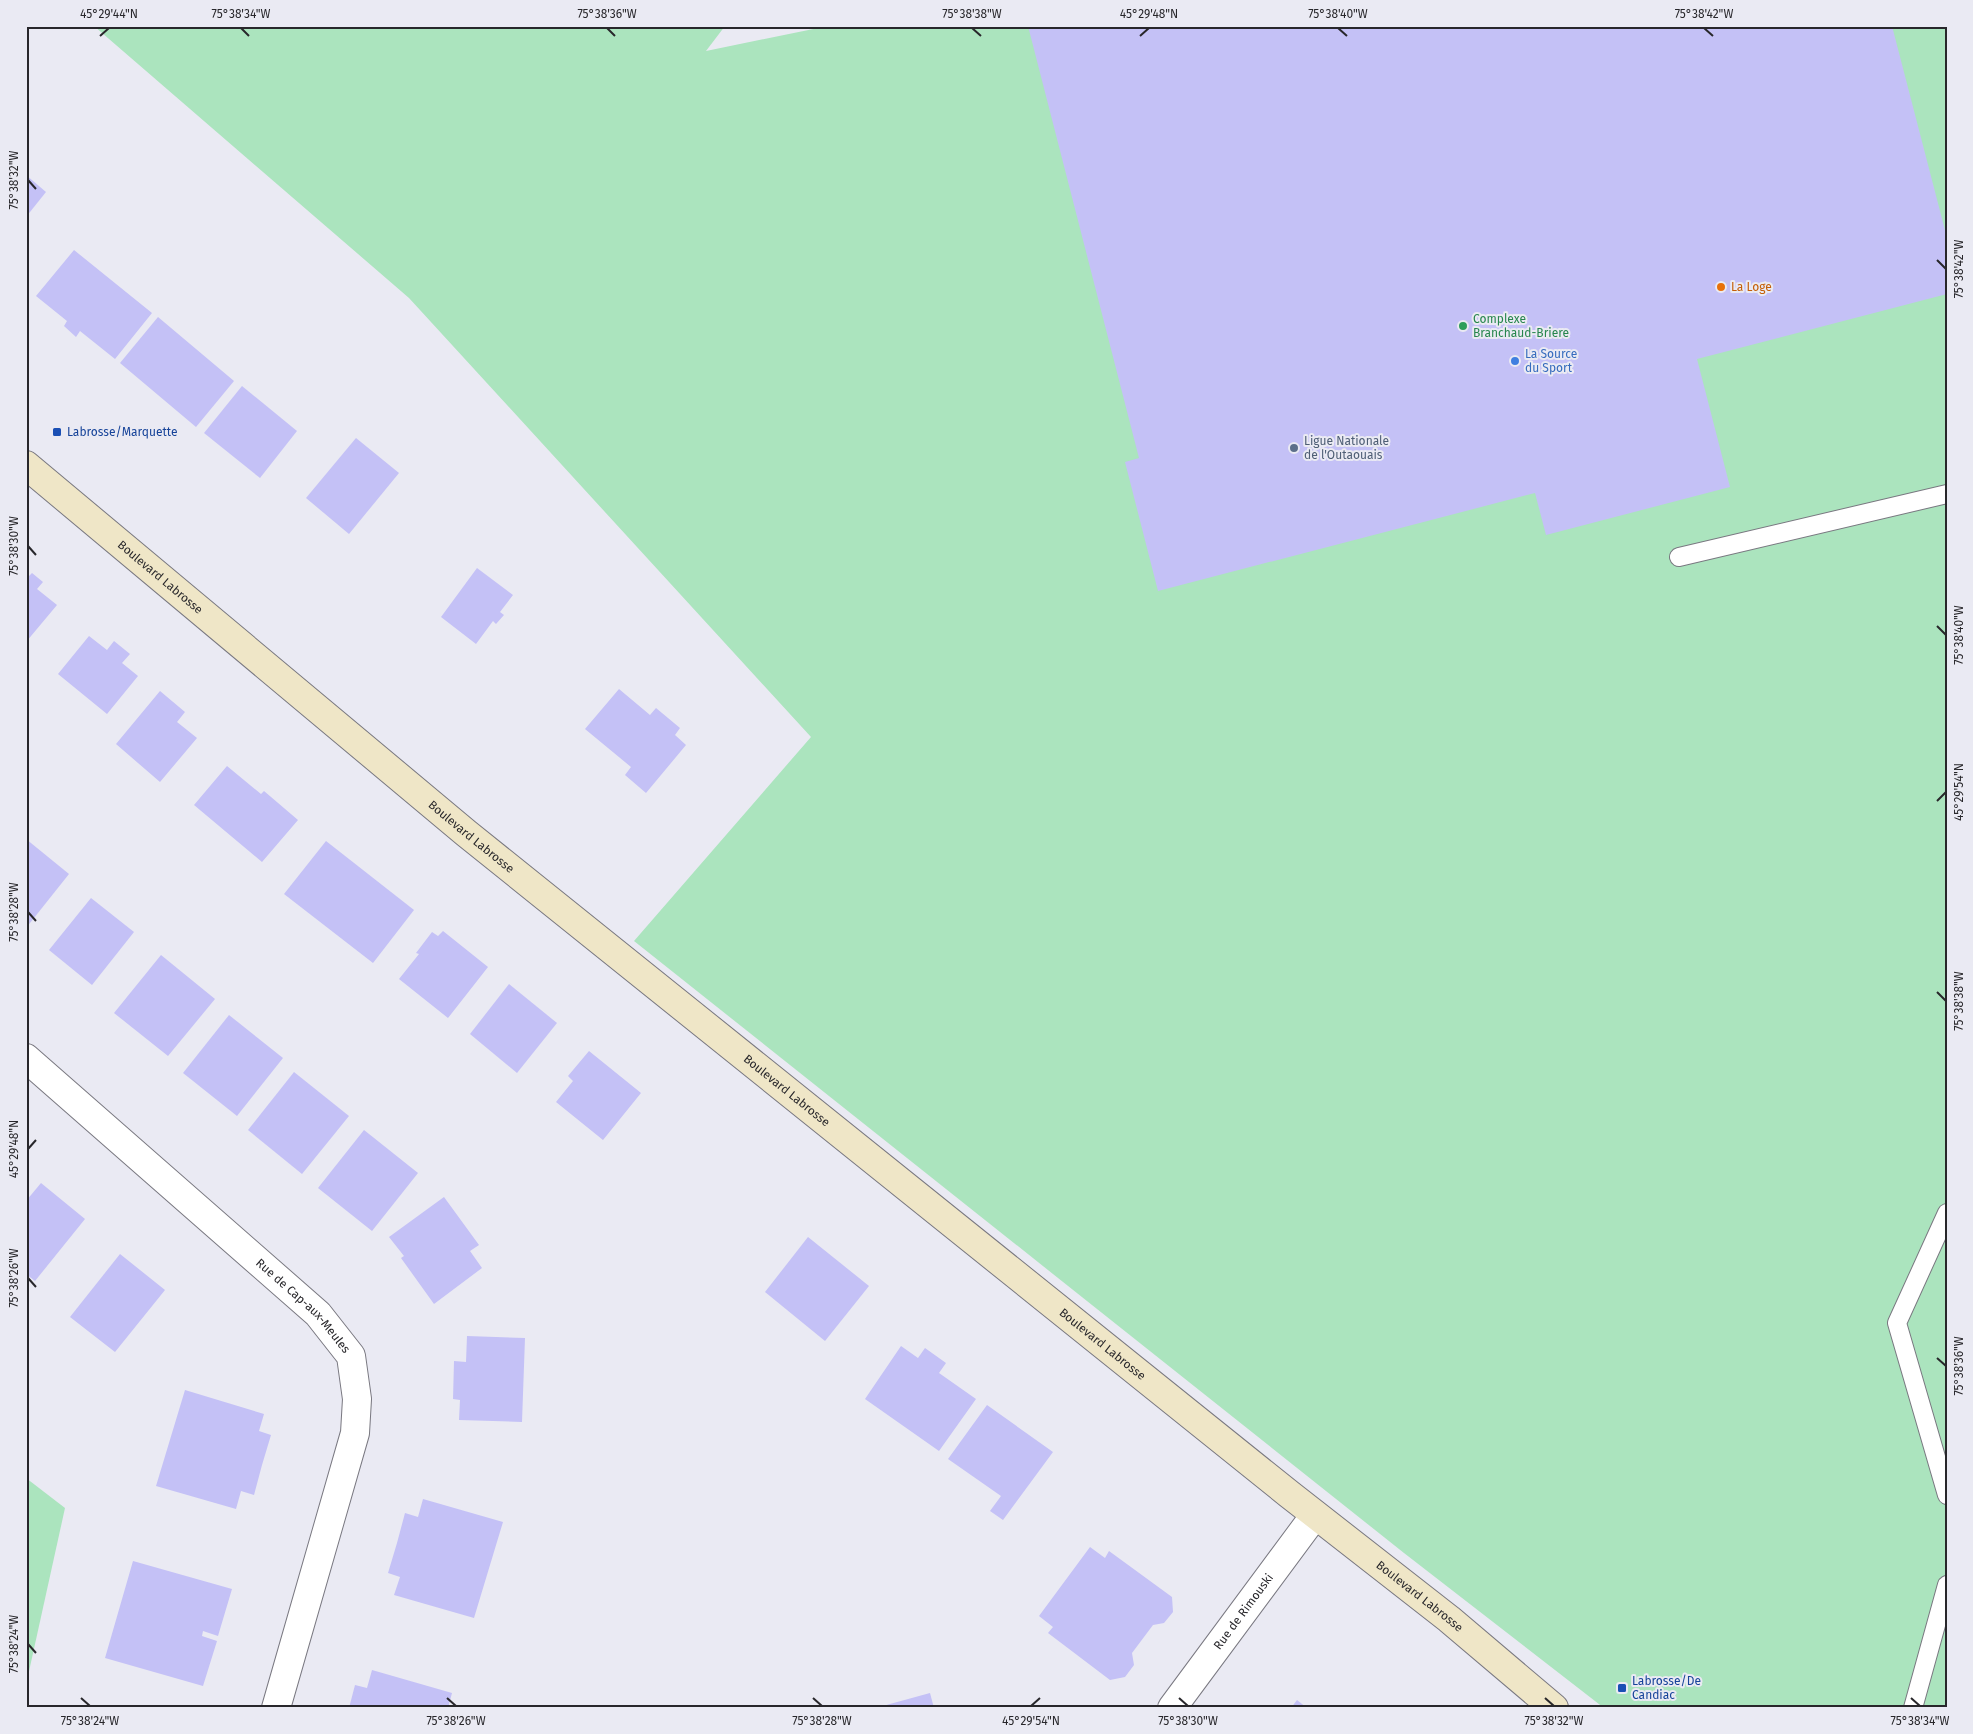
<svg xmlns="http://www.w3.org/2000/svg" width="1973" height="1734" viewBox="0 0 1973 1734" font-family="'Fira Sans',sans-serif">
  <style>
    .green { fill: #abe4be }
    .building { fill: #c4c1f6 }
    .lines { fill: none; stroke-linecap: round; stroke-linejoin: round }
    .service-casing { stroke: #797880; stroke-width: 20 }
    .minor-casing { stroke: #797880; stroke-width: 30 }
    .secondary-casing { stroke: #797880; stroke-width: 30 }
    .service { stroke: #fff; stroke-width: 18 }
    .minor { stroke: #fff; stroke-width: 28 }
    .secondary { stroke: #efe6c7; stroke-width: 28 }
    .ticks { fill: none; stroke: #28272b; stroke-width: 2 }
    .food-dot { fill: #e8710a; stroke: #eaeaf3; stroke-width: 2 }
    .leisure-dot { fill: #2e9e5b; stroke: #eaeaf3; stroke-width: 2 }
    .shop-dot { fill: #3f7fe0; stroke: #eaeaf3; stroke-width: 2 }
    .transit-dot { fill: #1a4fb4; stroke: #eaeaf3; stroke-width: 2 }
    .service-dot { fill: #5c6f8a; stroke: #eaeaf3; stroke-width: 2 }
    .labels { text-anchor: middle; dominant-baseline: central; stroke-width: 4; stroke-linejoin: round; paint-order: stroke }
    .food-label { font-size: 12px; fill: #c56008; stroke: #eaeaf3; text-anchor: start }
    .leisure-label { font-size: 12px; fill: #27864d; stroke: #eaeaf3; text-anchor: start }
    .shop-label { font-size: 12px; fill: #366cbe; stroke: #eaeaf3; text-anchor: start }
    .transit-label { font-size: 12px; fill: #164399; stroke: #eaeaf3; text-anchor: start }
    .service-label { font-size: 12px; fill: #4e5e75; stroke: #eaeaf3; text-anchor: start }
    .street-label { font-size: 12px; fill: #28272b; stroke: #eaeaf3 }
    .neatline { fill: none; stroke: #28272b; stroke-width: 2 }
    .ticks-label { font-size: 12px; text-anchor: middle; fill: #28272b }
  </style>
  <rect width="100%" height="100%" fill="#eaeaf3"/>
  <g class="green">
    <polygon points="94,26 725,26 706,51 828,26 1947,26 1947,1708 1604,1708 1404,1553 634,941 811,737 409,298"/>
    <polygon points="26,1478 65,1508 26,1685"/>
  </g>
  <g class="building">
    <polygon points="1028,26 1892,26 1947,238 1947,294 1697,359 1730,487 1546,535 1535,493 1158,591 1125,462 1139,458"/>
    <polygon points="26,175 46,192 26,217"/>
    <polygon points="74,250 152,313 115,359 80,331 76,337 64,326 67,321 36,296"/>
    <polygon points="158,317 234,381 196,427 120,363"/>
    <polygon points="242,386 297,431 260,478 204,433"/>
    <polygon points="356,438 399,473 349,534 306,498"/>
    <polygon points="477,568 513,595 500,612 504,615 496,624 493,621 476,644 441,617"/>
    <polygon points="32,573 43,582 37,589 57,605 26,642 26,579"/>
    <polygon points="89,636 107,650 114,641 130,654 122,663 138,676 107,714 58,674"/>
    <polygon points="619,689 650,715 656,708 680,728 675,735 686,745 646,793 625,775 631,767 585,729"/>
    <polygon points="160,691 185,712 177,722 197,738 160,782 116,744"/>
    <polygon points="227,766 261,794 264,791 298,820 262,862 194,805"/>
    <polygon points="26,839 69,874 26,928"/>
    <polygon points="326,841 414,910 373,963 284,894"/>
    <polygon points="91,898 134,932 92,985 49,950"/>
    <polygon points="443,931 488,967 448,1018 399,979 419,954 416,953 432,932 438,936"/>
    <polygon points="161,955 215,999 168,1056 114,1013"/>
    <polygon points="509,984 557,1023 517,1073 470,1034"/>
    <polygon points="229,1015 283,1058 237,1116 183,1073"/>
    <polygon points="589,1051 641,1093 603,1140 556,1102 573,1081 568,1076"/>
    <polygon points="294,1072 349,1116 302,1174 248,1130"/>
    <polygon points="364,1130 418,1173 372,1231 318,1188"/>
    <polygon points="41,1183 85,1219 35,1281 26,1274 26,1201"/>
    <polygon points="444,1197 479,1245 470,1251 482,1268 434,1304 401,1258 404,1256 389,1237"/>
    <polygon points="808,1237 869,1286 825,1341 765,1292"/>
    <polygon points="120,1254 165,1290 115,1352 70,1317"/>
    <polygon points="467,1336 525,1338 522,1422 459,1420 460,1400 453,1399 454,1361 466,1362"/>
    <polygon points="901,1346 918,1358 925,1348 946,1363 939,1373 976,1399 939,1451 865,1399"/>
    <polygon points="185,1390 264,1414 259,1431 271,1435 262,1465 254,1495 241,1491 236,1509 156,1486"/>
    <polygon points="987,1405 1053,1452 1003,1520 990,1511 1001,1496 948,1459"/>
    <polygon points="423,1499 503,1522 474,1618 394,1595 400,1577 388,1573 397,1543 405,1513 418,1517"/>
    <polygon points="1090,1547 1105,1558 1109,1551 1172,1597 1173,1612 1164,1623 1153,1625 1132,1653 1134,1665 1125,1677 1110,1680 1048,1633 1053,1627 1039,1616"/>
    <polygon points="133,1561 232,1589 218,1636 203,1631 202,1636 217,1641 203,1686 105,1658"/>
    <polygon points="372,1670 452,1693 448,1708 349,1708 355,1685 367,1688"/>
    <polygon points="930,1693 934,1708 879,1708 879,1707"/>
    <polygon points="1297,1700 1307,1708 1291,1708"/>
  </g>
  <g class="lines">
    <g class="service-casing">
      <g id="service">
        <polyline points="1679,557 1947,494"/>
        <polyline points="1947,1213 1897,1323 1947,1495"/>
        <polyline points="1913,1708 1947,1585"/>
      </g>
    </g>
    <g class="minor-casing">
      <g id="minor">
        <path id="s1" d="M 26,1058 L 318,1314 L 351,1356 L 357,1399 L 355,1433 L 276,1708"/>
        <path id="s2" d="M 1172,1708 L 1315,1515"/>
      </g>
    </g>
    <g class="secondary-casing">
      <g id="secondary">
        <path id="s3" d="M 26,465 L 466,833 L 1289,1494 L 1449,1619 L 1554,1708"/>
      </g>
    </g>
    <use href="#service" class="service"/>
    <use href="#minor" class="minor"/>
    <use href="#secondary" class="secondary"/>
  </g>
  <path class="ticks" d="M 241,28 L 249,36M 607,28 L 615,36M 972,28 L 981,36M 1338,28 L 1347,36M 1704,28 L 1713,36M 100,36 L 109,28M 1140,36 L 1149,28M 28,180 L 36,189M 1937,260 L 1946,269M 28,546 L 36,555M 1937,626 L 1946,635M 1937,801 L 1946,792M 28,912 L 36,921M 1937,992 L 1946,1001M 28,1149 L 36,1140M 28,1278 L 36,1287M 1937,1358 L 1946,1366M 28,1644 L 36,1653M 81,1698 L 90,1706M 447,1698 L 456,1706M 813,1698 L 822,1706M 1179,1698 L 1188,1706M 1545,1698 L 1554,1706M 1911,1698 L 1920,1706M 1031,1706 L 1040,1698"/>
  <circle class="food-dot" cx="1721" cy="287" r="5"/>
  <circle class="leisure-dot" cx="1463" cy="326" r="5"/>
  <circle class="shop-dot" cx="1515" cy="361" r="5"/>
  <g class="transit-dot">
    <rect x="52" y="427" width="10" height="10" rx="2.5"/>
    <rect x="1617" y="1683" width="10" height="10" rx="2.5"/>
  </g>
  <circle class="service-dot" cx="1294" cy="448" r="5"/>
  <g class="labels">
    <g class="food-label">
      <text x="1731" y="287">La Loge</text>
    </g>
    <g class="leisure-label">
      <text x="1473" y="319">Complexe<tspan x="1473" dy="14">Branchaud-Briere</tspan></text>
    </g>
    <g class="shop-label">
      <text x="1525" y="354">La Source<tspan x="1525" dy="14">du Sport</tspan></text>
    </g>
    <g class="transit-label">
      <text x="67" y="432">Labrosse/Marquette</text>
      <text x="1632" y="1681">Labrosse/De<tspan x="1632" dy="14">Candiac</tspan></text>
    </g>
    <g class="service-label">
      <text x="1304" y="441">Ligue Nationale<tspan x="1304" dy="14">de l'Outaouais</tspan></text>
    </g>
    <g class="street-label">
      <text stroke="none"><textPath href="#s3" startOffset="175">Boulevard Labrosse</textPath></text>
      <text stroke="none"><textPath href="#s3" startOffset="580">Boulevard Labrosse</textPath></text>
      <text stroke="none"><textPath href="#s3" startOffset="985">Boulevard Labrosse</textPath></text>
      <text stroke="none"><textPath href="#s1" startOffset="372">Rue de Cap-aux-Meules</textPath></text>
      <text stroke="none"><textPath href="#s3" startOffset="1390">Boulevard Labrosse</textPath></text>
      <text stroke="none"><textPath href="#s3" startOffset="1795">Boulevard Labrosse</textPath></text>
      <text stroke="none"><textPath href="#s2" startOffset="120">Rue de Rimouski</textPath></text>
    </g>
  </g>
  <rect width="1973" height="1734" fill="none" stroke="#eaeaf3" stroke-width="55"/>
  <rect x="28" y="28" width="1918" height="1678" class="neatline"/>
  <g class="ticks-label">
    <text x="109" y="18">45°29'44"N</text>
    <text x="241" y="18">75°38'34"W</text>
    <text x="607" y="18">75°38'36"W</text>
    <text x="972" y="18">75°38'38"W</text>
    <text x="1149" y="18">45°29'48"N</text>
    <text x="1338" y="18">75°38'40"W</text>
    <text x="1704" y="18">75°38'42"W</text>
    <text transform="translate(14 180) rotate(-90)" y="4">75°38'32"W</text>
    <text transform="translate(1959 269) rotate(-90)" y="4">75°38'42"W</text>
    <text transform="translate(14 546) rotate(-90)" y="4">75°38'30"W</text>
    <text transform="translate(1959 635) rotate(-90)" y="4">75°38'40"W</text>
    <text transform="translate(1959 792) rotate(-90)" y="4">45°29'54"N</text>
    <text transform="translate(14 912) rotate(-90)" y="4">75°38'28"W</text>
    <text transform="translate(1959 1001) rotate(-90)" y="4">75°38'38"W</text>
    <text transform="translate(14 1149) rotate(-90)" y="4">45°29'48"N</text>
    <text transform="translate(14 1278) rotate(-90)" y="4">75°38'26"W</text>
    <text transform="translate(1959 1366) rotate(-90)" y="4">75°38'36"W</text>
    <text transform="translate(14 1644) rotate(-90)" y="4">75°38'24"W</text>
    <text x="90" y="1725">75°38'24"W</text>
    <text x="456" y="1725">75°38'26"W</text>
    <text x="822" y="1725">75°38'28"W</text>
    <text x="1031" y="1725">45°29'54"N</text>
    <text x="1188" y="1725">75°38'30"W</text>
    <text x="1554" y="1725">75°38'32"W</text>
    <text x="1920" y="1725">75°38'34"W</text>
  </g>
</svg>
